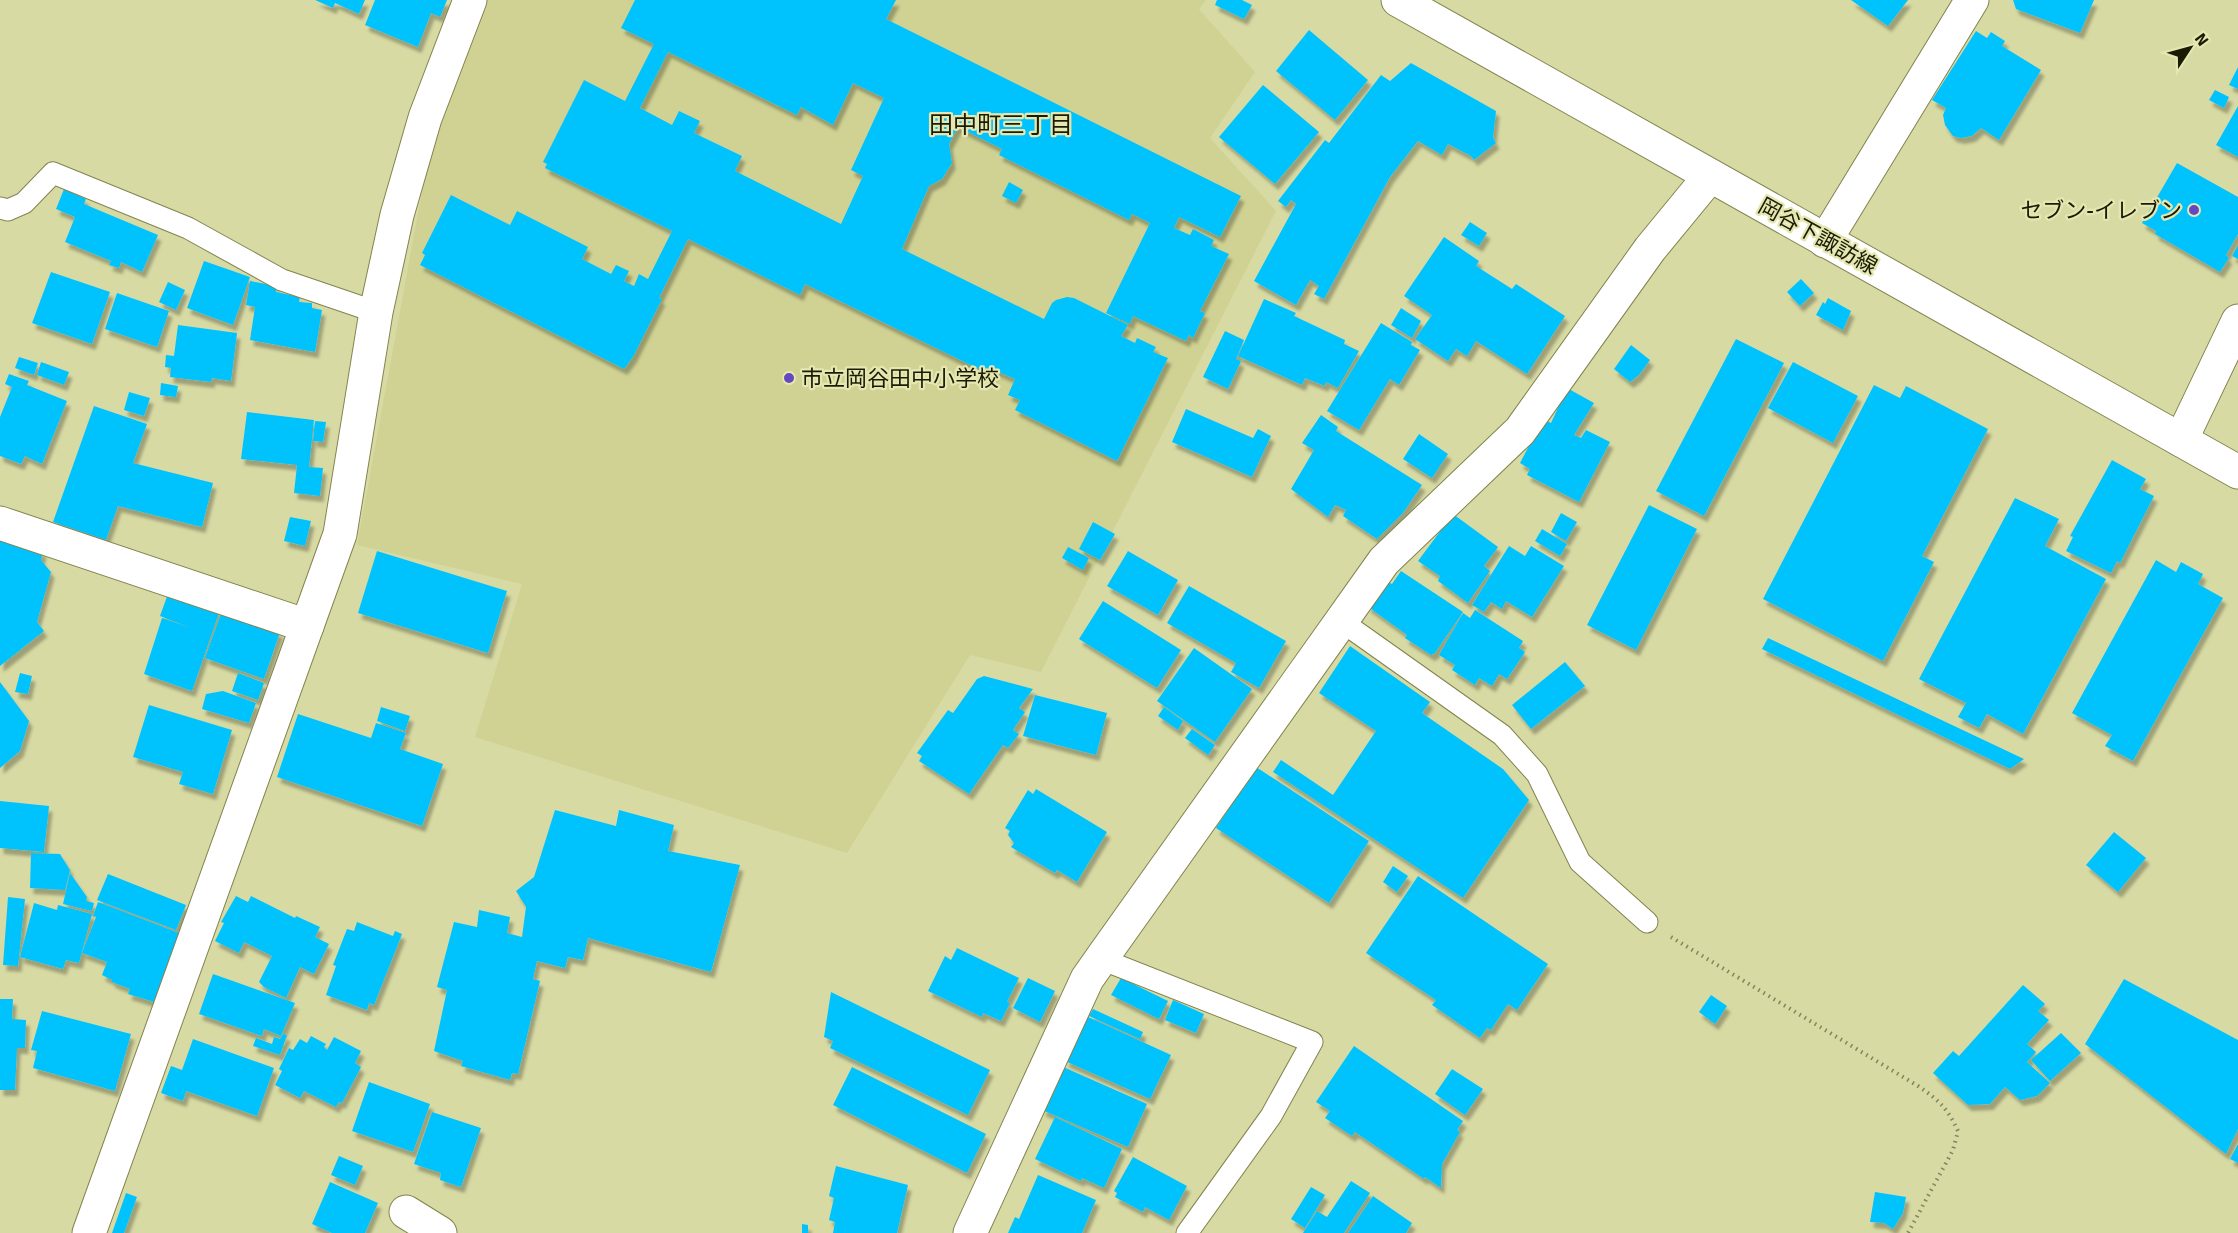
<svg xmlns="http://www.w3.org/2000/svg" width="2238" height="1233" viewBox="0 0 2238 1233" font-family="Signika,'Noto Sans JP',sans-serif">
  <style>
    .built { fill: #d0d293 }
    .building { fill: #02c3fe; fill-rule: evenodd; filter: url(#shadow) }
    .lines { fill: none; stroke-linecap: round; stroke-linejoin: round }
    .lane-casing { stroke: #838350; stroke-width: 23 }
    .street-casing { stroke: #838350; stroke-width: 35 }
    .secondary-casing { stroke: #838350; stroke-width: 35 }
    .path { stroke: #83845c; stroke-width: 4; stroke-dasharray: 1.5 4.5; stroke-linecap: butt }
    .lane { stroke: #fff; stroke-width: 21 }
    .street { stroke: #fff; stroke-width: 33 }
    .secondary { stroke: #fff; stroke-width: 33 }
    .poi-dot { fill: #6448c0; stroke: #e5e7b0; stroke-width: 2 }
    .labels { text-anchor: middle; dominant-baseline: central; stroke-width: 4.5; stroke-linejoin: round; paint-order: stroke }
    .poi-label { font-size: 22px; fill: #1a1a05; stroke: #e5e7b0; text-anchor: end }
    .street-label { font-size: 22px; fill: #1a1a05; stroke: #e5e7b0 }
    .neighbourhood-label { font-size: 24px; fill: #1a1a05; stroke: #e5e7b0 }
  </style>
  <defs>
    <filter id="shadow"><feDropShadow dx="3.5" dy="6" stdDeviation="1.5" flood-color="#0004"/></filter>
  </defs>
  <rect width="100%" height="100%" fill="#d8daa3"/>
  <polygon class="built" points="485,0 1206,0 1199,9 1255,72 1210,138 1276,211 1041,672 970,655 847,853 475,737 522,584 357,545 434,126"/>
  <g class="building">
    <polygon points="315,0 365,0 359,14 335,3 333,8"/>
    <polygon points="375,0 447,0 440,17 431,13 418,47 365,25"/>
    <path d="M 635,0 L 896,0 L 886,19 L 1241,196 L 1220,237 L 1179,217 L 1174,228 L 1190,235 L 1193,229 L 1214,240 L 1211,246 L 1229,254 L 1200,311 L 1205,313 L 1193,338 L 1189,335 L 1186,341 L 1133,316 L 1130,324 L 1106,313 L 1150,223 L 1132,214 L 1129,220 L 999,155 L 1002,149 L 958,127 L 949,144 L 952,163 L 942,179 L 929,186 L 902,249 L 1044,319 L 1052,303 L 1056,300 L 1067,297 L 1074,298 L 1128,325 L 1121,336 L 1135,343 L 1137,338 L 1156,347 L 1153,352 L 1168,358 L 1117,461 L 1015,410 L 1020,400 L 1008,395 L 1015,379 L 996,371 L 993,376 L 805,284 L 800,295 L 688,239 L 659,298 L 662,299 L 633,357 L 624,369 L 420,265 L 425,255 L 422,253 L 451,195 L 510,225 L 517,211 L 588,247 L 582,259 L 611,274 L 616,265 L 629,271 L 624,281 L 634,286 L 639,274 L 648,279 L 672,231 L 545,168 L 547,164 L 543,162 L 584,80 L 625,101 L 654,44 L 621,28 ZM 668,52 L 797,115 L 801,107 L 833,125 L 853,83 L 884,98 L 851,170 L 863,176 L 841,224 L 735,171 L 742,156 L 694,133 L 700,121 L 679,111 L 672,125 L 640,108 Z"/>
    <polygon points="1217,0 1242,0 1252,5 1244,19 1215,5"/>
    <polygon points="1851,0 1908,0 1888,26"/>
    <polygon points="2013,0 2094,0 2080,33 2016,9"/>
    <polygon points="1309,30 1368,80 1335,120 1276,71"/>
    <polygon points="1976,31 1987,38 1991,32 2005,41 2002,46 2041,70 1999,140 1981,128 1972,136 1961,138 1953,136 1945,125 1943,115 1946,108 1932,100"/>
    <polygon points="1411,63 1496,111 1493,138 1496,143 1474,160 1471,156 1448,144 1442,155 1418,141 1390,177 1324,299 1314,294 1319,286 1310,280 1296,305 1254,281 1296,204 1291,200 1286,207 1278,201 1325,140 1329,143 1381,75 1390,81"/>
    <polygon points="2238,67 2238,89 2229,85"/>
    <polygon points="1263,85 1319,132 1275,184 1219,137"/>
    <polygon points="2215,90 2229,97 2224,108 2209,100"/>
    <polygon points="2238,106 2238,157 2216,145"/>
    <polygon points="2177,163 2238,197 2238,234 2226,255 2229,258 2220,272 2155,234 2156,231 2142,223"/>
    <polygon points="1009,182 1023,190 1016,203 1002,196"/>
    <polygon points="64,189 86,199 84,204 158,235 142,272 121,262 119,268 109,265 111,261 65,242 75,217 56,209"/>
    <polygon points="1470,222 1487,233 1479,246 1461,235"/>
    <polygon points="1444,237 1479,261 1476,266 1512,289 1516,284 1565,316 1527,374 1476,341 1467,356 1456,349 1448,361 1415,339 1432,315 1404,296"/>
    <polygon points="2238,245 2238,259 2232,256"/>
    <polygon points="204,261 250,277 233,325 187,308"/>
    <polygon points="51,272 110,292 92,344 32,323"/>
    <polygon points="1801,279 1814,293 1800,306 1787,292"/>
    <polygon points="250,281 277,286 276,292 300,297 299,302 312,303 312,308 322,310 315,352 250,340 255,307 246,305"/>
    <polygon points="168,282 185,290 176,310 159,302"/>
    <polygon points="117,293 169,311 157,347 105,329"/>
    <polygon points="1828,298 1851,311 1843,330 1816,315 1823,302 1825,304"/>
    <polygon points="1264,299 1296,313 1294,316 1345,340 1344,344 1359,351 1338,388 1326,382 1325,386 1305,378 1302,385 1238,356"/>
    <polygon points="1401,308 1421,321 1412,338 1391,325"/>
    <polygon points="1381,323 1412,342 1411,345 1420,350 1399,385 1390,379 1359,430 1327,411"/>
    <polygon points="178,325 237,333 231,381 212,378 211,382 170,377 171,368 165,367 166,355 174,356"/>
    <polygon points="1225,331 1244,340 1236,359 1241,361 1228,389 1203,377"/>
    <polygon points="1736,339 1784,363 1704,516 1656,491"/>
    <polygon points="1631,345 1650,360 1639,375 1630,382 1614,369"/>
    <polygon points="19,357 38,363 34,375 15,368"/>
    <polygon points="41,362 69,372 64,385 37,375"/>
    <polygon points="1793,362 1858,396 1833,443 1768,408"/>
    <polygon points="9,374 29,381 27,385 67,401 42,464 25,456 21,464 0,456 0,417 12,387 5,384"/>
    <polygon points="161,383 178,386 176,397 160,395"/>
    <polygon points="1874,385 1900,398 1906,386 1988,429 1922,556 1934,562 1883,661 1763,599"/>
    <polygon points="1567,388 1594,403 1574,435 1581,438 1586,430 1610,442 1579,502 1527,475 1530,469 1520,463 1543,419 1551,423"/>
    <polygon points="129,392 150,398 144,416 124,410"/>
    <polygon points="94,406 147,424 133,463 213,483 202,527 118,506 106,540 53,522"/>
    <polygon points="1186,409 1253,438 1258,429 1271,436 1252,477 1172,442"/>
    <polygon points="247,412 314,420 309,467 323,468 320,496 294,493 297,465 241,459"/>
    <polygon points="1321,415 1338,427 1336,431 1422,485 1403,513 1377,539 1343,516 1346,510 1335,505 1328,517 1291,489 1314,450 1302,443"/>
    <polygon points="315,421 326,422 323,442 313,441"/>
    <polygon points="1419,434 1448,454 1432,478 1403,459"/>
    <polygon points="2112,460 2146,479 2140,489 2154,496 2120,563 2117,561 2111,573 2066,551 2073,537 2070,536"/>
    <polygon points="2015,498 2059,519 2045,546 2106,579 2023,734 1987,714 1979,728 1958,717 1966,703 1919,679"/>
    <polygon points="1649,505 1697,529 1636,650 1587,625"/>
    <polygon points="1561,513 1577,522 1566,541 1551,532"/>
    <polygon points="1453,514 1498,547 1484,566 1490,571 1468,603 1438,581 1440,576 1418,561"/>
    <polygon points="290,517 311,521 305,546 284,541"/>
    <polygon points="1093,522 1115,534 1100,560 1079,549"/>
    <polygon points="1542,529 1567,544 1560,556 1535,541"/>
    <polygon points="0,539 43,551 41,560 51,572 37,622 44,631 0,666"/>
    <polygon points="1509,546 1525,556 1531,546 1564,566 1532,617 1506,601 1502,609 1491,602 1484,612 1472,605"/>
    <polygon points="1068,547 1089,558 1083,570 1062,558"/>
    <polygon points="377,551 507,591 488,653 358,613"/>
    <polygon points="1128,551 1178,580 1158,615 1107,586"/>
    <polygon points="2156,560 2176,572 2181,562 2203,574 2198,584 2223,598 2133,761 2105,746 2112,735 2072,713"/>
    <polygon points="1401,571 1463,612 1435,653 1431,655 1405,638 1407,635 1367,606 1385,580 1392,584"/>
    <polygon points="1189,586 1286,641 1259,688 1231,672 1236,663 1167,623"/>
    <polygon points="169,591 220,610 192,691 144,674 162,618 191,628 160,616"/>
    <polygon points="1103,601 1181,650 1157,688 1079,639"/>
    <polygon points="1475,610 1523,641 1519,648 1525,652 1507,679 1499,674 1492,686 1479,678 1475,685 1452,670 1455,665 1439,655 1463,613 1470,618"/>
    <polygon points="222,611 280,632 264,679 205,658"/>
    <polygon points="1768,638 2024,759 2010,769 1762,649"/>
    <polygon points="1350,646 1430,702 1422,713 1503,769 1529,800 1463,898 1273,772 1281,760 1333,795 1376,731 1319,693"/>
    <polygon points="1194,648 1252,689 1215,742 1157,701"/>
    <polygon points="1565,662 1585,686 1531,729 1512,705"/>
    <polygon points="20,673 32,676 28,694 15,692"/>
    <polygon points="238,673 264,683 258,700 232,691"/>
    <polygon points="984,676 1033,689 1019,708 1025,712 1013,730 1019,734 1008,748 1003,745 969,794 919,761 922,756 917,753 948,710 953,713 977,679"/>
    <polygon points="0,682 29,721 20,751 0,768"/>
    <polygon points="223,691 256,703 249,723 202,709 206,694"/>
    <polygon points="1035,695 1107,713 1096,755 1023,736"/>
    <polygon points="149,705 232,730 213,794 179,784 183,772 133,757"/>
    <polygon points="381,707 410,716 405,731 377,721"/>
    <polygon points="1164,707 1183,721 1178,730 1158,716"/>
    <polygon points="298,714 371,738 376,723 406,733 400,749 443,764 422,826 277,777"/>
    <polygon points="1192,729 1215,745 1208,755 1185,738"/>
    <polygon points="1256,767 1369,841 1329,903 1216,828"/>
    <polygon points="1036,789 1107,832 1077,882 1057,870 1055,873 1011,847 1014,843 1008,835 1010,831 1005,828 1028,790 1033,794"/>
    <polygon points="0,801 49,806 44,852 0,848"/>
    <polygon points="555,810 616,826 619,810 674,825 668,851 740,865 711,972 588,938 583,960 568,957 565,968 537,961 533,979 540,981 518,1074 512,1073 510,1080 461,1066 463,1061 434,1051 447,990 437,987 454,922 477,927 479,910 510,917 507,933 522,937 526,907 516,891 534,877"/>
    <polygon points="2114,832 2146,858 2118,892 2086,865"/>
    <polygon points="31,853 60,854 70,870 65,890 30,888"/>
    <polygon points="1393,866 1408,876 1397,892 1383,882"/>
    <polygon points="70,873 87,897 86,901 94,903 92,911 63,904"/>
    <polygon points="108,874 186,905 176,930 97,900"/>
    <polygon points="1418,876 1548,964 1517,1010 1508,1004 1491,1030 1487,1028 1480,1038 1432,1005 1436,1000 1366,953"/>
    <polygon points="236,896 248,902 251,896 295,918 296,916 320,927 315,937 329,944 314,974 300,967 286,998 264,987 259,982 272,956 244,942 239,953 215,941 224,923 221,922"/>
    <polygon points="8,897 25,899 18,966 3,965"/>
    <polygon points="98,902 179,933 154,1002 128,994 130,989 112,982 112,980 102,975 107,962 82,953 96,917 93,916"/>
    <polygon points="34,903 57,910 58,905 92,914 79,963 66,960 63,969 20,957"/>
    <polygon points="357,922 393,936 395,931 402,934 374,1005 369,1003 367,1010 326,995 336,966 333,965 347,929 354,931"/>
    <polygon points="957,948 1019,978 1007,1002 1010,1003 1001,1021 983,1013 982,1017 928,991 945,956 951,960"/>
    <polygon points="213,974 295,1003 281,1036 264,1029 262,1036 199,1014"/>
    <polygon points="1028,978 1055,991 1040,1022 1013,1008"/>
    <polygon points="1121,978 1168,1001 1159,1019 1111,995"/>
    <polygon points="2124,979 2238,1040 2238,1129 2226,1154 2085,1044"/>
    <polygon points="2023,985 2045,1004 2038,1011 2049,1020 2027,1044 2036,1052 2027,1062 2050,1083 2037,1096 2020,1100 2005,1087 1990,1104 1968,1105 1933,1073 1953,1051 1959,1056"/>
    <polygon points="831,992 990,1070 968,1115 830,1048 833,1041 824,1037"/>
    <polygon points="1711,995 1727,1006 1715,1024 1699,1012"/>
    <polygon points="0,999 13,999 12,1019 26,1020 25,1048 17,1048 15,1090 0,1090"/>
    <polygon points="1173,1000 1204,1014 1196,1033 1165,1020"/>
    <polygon points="1093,1009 1143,1032 1140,1039 1089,1016"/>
    <polygon points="42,1011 131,1034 115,1091 33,1068 37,1051 31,1050"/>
    <polygon points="1086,1016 1171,1055 1150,1099 1065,1061"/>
    <polygon points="2061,1033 2081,1053 2050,1081 2031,1060"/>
    <polygon points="283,1034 287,1035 280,1055 253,1046 256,1038 272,1044 274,1037 280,1039"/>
    <polygon points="311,1036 326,1044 324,1047 327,1050 334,1037 361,1051 355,1063 361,1067 342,1103 339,1102 336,1107 304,1091 300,1098 275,1085 282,1071 279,1069 289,1048 293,1050 300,1039 307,1043"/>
    <polygon points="193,1039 274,1068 257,1116 186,1091 183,1101 161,1093 171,1066 182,1070"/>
    <polygon points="1354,1046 1463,1121 1457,1130 1460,1132 1442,1164 1441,1188 1425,1177 1424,1179 1355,1132 1352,1136 1325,1118 1330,1111 1316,1102"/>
    <polygon points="1061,1066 1147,1104 1128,1147 1042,1110"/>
    <polygon points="852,1067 986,1134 967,1173 833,1105"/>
    <polygon points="1452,1069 1483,1089 1465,1115 1435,1094"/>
    <polygon points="369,1082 430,1104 413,1152 352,1131"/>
    <polygon points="432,1112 481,1128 461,1187 440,1180 441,1173 414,1164"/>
    <polygon points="1055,1117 1122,1149 1104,1188 1082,1178 1081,1181 1035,1159"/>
    <polygon points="2238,1144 2238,1163 2230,1159"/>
    <polygon points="339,1156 363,1166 355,1185 331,1175"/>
    <polygon points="1133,1157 1187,1186 1169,1220 1145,1207 1143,1212 1115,1197 1117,1193 1114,1191"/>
    <polygon points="836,1166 908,1185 897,1233 833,1233 835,1222 829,1220 834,1198 829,1196"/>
    <polygon points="1038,1175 1096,1200 1082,1233 1008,1233 1015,1217 1019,1219"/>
    <polygon points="1351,1181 1370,1193 1344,1233 1303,1233 1317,1211 1327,1217"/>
    <polygon points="330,1182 378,1203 365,1233 332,1233 312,1224"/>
    <polygon points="1311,1187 1325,1195 1305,1228 1291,1219"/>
    <polygon points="1875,1192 1906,1197 1903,1213 1893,1229 1884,1223 1870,1222"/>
    <polygon points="126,1193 137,1197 124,1233 112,1233"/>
    <polygon points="1373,1196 1412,1223 1406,1233 1348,1233"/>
    <polygon points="802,1224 808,1225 808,1233 802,1233"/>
  </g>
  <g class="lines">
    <g class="lane-casing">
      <g id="lane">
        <polyline points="0,208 8,210 24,203 53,173 188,228 282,280 376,312"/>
        <polyline points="1341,621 1502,735 1537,774 1580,862 1647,922"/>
        <polyline points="1101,959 1312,1042 1271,1116 1187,1233"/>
      </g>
    </g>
    <g class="street-casing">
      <g id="street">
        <polyline points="1825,241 1972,0"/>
        <polyline points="2181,440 2238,321"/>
        <polyline points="0,523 307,626"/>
        <polyline points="406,1212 440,1233"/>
        <polyline points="89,1233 340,534 376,312 397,215 425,118 470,0"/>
        <polyline points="970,1233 1087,979 1101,959 1384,561 1520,431 1650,249 1710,176"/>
      </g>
    </g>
    <g class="secondary-casing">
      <polyline id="secondary" points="1398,0 2238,472"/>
    </g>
    <path class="path" d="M 1671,937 L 1918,1086 C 1940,1101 1947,1108 1958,1131 L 1953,1150 L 1908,1233"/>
    <use href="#lane" class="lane"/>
    <use href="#street" class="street"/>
    <use href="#secondary" class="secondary"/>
  </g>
  <g class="poi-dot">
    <circle cx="2194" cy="210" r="6"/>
    <circle cx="789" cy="378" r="6"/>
  </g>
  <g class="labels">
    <g class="poi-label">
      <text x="2182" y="210">セブン-イレブン</text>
      <text x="801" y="378" text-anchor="start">市立岡谷田中小学校</text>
    </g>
    <g class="street-label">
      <text transform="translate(1818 236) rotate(29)">岡谷下諏訪線</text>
    </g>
    <g class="neighbourhood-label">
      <text x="1001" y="125">田中町三丁目</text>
    </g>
  </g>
  <g transform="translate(2190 48) rotate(54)" stroke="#e5e7b0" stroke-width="4.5" paint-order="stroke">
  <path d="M0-4.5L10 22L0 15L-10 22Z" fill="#1a1a05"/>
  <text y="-9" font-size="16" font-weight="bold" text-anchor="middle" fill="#1a1a05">N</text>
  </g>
</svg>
